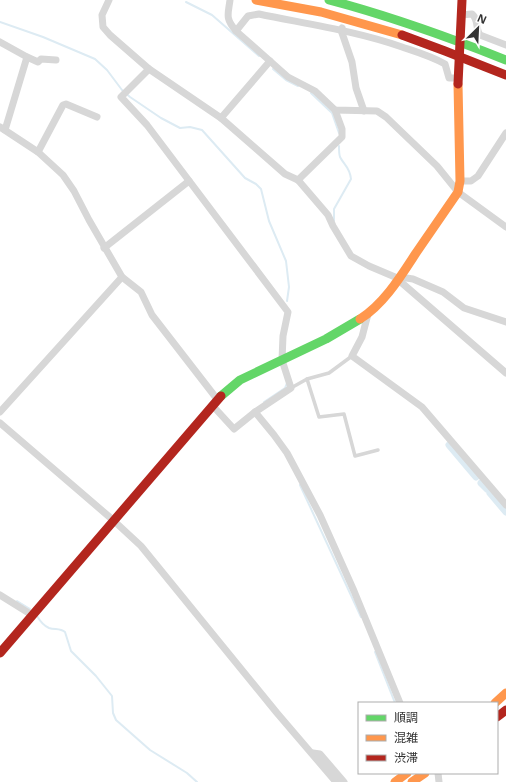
<svg xmlns="http://www.w3.org/2000/svg" width="506" height="782" viewBox="0 0 506 782" font-family="'Open Sans','Noto Sans JP',sans-serif">
  <style>
    .lines { fill: none; stroke-linecap: round; stroke-linejoin: round }
    .stream { stroke: #ddebf3; stroke-width: 2 }
    .canal { stroke: #ddebf3; stroke-width: 7 }
    .lane { stroke: #d7d7d7; stroke-width: 3.5 }
    .street { stroke: #d7d7d7; stroke-width: 7 }
    .fast { stroke: #63d668; stroke-width: 9 }
    .slow { stroke: #ff974d; stroke-width: 9 }
    .jam { stroke: #b3261e; stroke-width: 9 }
  </style>
  <rect width="100%" height="100%" fill="#fff"/>
  <g class="lines">
    <g class="stream">
      <polyline points="186,2 212,15 259,56"/>
      <polyline points="0,22 43,37 95,59 107,70 122,90 130,97 161,118 180,128 190,127 202,130 245,178 256,184 261,189 269,221 286,261 289,287 287,301"/>
      <polyline points="273,69 286,80 298,86"/>
      <polyline points="311,93 332,113 339,133"/>
      <path d="M 334,221 L 334,209 L 351,179 C 350,167 344,165 340,157 C 339,154 339,149 339,146"/>
      <polyline points="264,402 285,388 287,383"/>
      <polyline points="300,485 361,617"/>
      <polyline points="17,601 30,609"/>
      <path d="M 37,616 C 40,621 44,626 49,628 C 55,630 60,628 65,632 L 71,651 L 96,676 L 112,696 L 113,713 L 116,720 L 150,750 L 187,773 L 197,782"/>
      <polyline points="375,652 395,703"/>
    </g>
    <g class="canal">
      <polyline points="449,445 476,477"/>
      <polyline points="481,483 487,489"/>
      <polyline points="490,493 506,512"/>
    </g>
    <g class="lane">
      <polyline points="307,379 329,373 352,356"/>
      <polyline points="291,388 307,379 319,417 344,414 355,456 378,450"/>
    </g>
    <g class="street">
      <polyline points="109,0 102,15 103,27 110,35 149,69 221,118 270,61"/>
      <path d="M 230,0 C 228,15 225,18 236,31 L 288,77 L 315,91 L 335,110 L 377,111 L 386,117 L 437,166 L 458,192 L 506,227"/>
      <path d="M 461,15 L 472,14 C 479,20 475,28 480,35 L 506,45"/>
      <polyline points="342,28 341,30 352,62 356,88 364,111"/>
      <path d="M 236,31 L 248,16 L 259,14 C 307,24 356,31 402,47 C 417,52 431,56 445,64 L 449,78 L 458,78"/>
      <polyline points="0,42 27,57"/>
      <polyline points="149,69 121,97 147,125 288,312 283,336 282,360 291,388 255,412 274,435 287,453 320,515 354,591 400,703"/>
      <polyline points="221,118 285,174 298,180 328,215 333,226 351,256 369,266 395,277 506,373"/>
      <polyline points="0,127 38,152 63,175 74,191 89,220 122,277 141,292 152,315 217,399"/>
      <polyline points="5,130 27,57 38,62 41,59 56,60"/>
      <polyline points="38,152 63,105 66,104 97,117"/>
      <polyline points="298,180 342,137 342,129 335,110"/>
      <polyline points="460,181 471,181 478,176 506,133"/>
      <polyline points="104,248 189,181"/>
      <polyline points="400,277 413,279 443,292 464,308 506,322"/>
      <polyline points="368,314 362,337 352,356 422,407 506,505"/>
      <polyline points="212,405 234,429 255,412"/>
      <polyline points="0,412 122,277"/>
      <polyline points="0,423 113,520 141,546 277,713 336,782"/>
      <polyline points="0,595 32,615"/>
      <polyline points="313,753 320,754 344,782"/>
      <polyline points="438,773 439,782"/>
    </g>
    <g class="fast">
      <path d="M 329,0 C 390,16 448,37 506,60"/>
      <polyline points="221,396 240,380 326,339 360,319"/>
    </g>
    <g class="slow">
      <polyline points="256,0 321,12 402,35"/>
      <path d="M 360,319 C 384,304 401,276 416,253 C 430,233 444,212 458,192 L 460,181 L 458,84"/>
      <polyline points="495,703 506,693"/>
      <polyline points="395,782 407,773"/>
      <polyline points="412,782 425,773"/>
    </g>
    <g class="jam">
      <polyline points="402,35 445,51 506,75"/>
      <polyline points="458,84 462,0"/>
      <polyline points="0,653 221,396"/>
      <polyline points="497,717 506,710"/>
    </g>
  </g>
  <rect x="358" y="702" width="140" height="72" fill="#ffffff" stroke="#adadad"/>
  <rect x="366" y="715" width="20" height="6" fill="#63d668" stroke="#adadad"/>
  <text x="394" y="722" font-size="12" fill="#333333">順調</text>
  <rect x="366" y="735" width="20" height="6" fill="#ff974d" stroke="#adadad"/>
  <text x="394" y="742" font-size="12" fill="#333333">混雑</text>
  <rect x="366" y="755" width="20" height="6" fill="#b3261e" stroke="#adadad"/>
  <text x="394" y="762" font-size="12" fill="#333333">渋滞</text>
  <g transform="translate(478 28) rotate(24)" stroke="#ffffff" stroke-width="3" paint-order="stroke">
  <path d="M0-3L7 15L0 10L-7 15Z" fill="#333333"/>
  <text y="-6" font-size="11" font-weight="bold" text-anchor="middle" fill="#333333">N</text>
  </g>
</svg>
